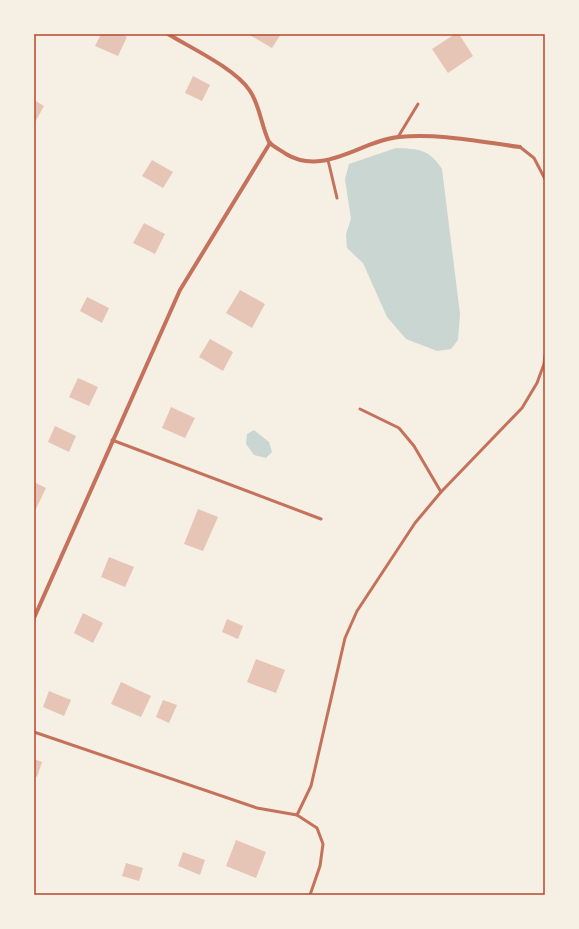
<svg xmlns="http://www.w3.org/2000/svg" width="579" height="929" viewBox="0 0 579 929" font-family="'DejaVu Sans',sans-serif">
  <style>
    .water { fill: #c9d6d2 }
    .building { fill: #e6c5b7 }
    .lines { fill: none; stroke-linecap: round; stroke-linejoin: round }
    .service { stroke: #c5725c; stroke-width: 3 }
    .minor { stroke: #c5725c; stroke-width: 4 }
    .neatline { fill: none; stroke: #b5482f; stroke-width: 1.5 }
  </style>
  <rect width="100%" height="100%" fill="#f6efe4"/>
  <g class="water">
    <path d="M 396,148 C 419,149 429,149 442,169 L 460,314 L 458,340 L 451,349 L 437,351 L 406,339 L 387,317 L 363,263 L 347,248 L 346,234 L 351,219 L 345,179 L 349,164 Z"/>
    <polygon points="254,430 269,442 272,452 266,458 254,455 246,444 247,434"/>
  </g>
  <g class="building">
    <polygon points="101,34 121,34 127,37 118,56 95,46"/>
    <polygon points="248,34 281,34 272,48"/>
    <polygon points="455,34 459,34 473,56 448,73 432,49"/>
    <polygon points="193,76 210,85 202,101 185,93"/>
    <polygon points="34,100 44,106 34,124"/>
    <polygon points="152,160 173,172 163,188 142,176"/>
    <polygon points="144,223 165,234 155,254 133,243"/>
    <polygon points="240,290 265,304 252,328 226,313"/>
    <polygon points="87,297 109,308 102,323 80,311"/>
    <polygon points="210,339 233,352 223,371 199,357"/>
    <polygon points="78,378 98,387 89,406 69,397"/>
    <polygon points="171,407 195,418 185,438 162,428"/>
    <polygon points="55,426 76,436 69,452 48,442"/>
    <polygon points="34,482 46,488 34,513"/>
    <polygon points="198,509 218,517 203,551 184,544"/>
    <polygon points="109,557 134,567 125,587 101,577"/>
    <polygon points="83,613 103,623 93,643 74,633"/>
    <polygon points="227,619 243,626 238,639 222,632"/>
    <polygon points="256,659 285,670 276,693 247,682"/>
    <polygon points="121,682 151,696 141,717 111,704"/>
    <polygon points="49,691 71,700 64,716 43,707"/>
    <polygon points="163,700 177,705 169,723 156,717"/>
    <polygon points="34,759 42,762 37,777 34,776"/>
    <polygon points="236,840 266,852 256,878 226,866"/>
    <polygon points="183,852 205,860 200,875 178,866"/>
    <polygon points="126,863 143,868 139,881 122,876"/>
  </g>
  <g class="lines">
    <g class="service">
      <polyline points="398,137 418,104"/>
      <polyline points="520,147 534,158 545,179"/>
      <polyline points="328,160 337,198"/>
      <polyline points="360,409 399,428 414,446 441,492"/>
      <polyline points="112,440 321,519"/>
      <polyline points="34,732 257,808 297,815 317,828 323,844 320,866 310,895"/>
      <polyline points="297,815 311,786 345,638 357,611 415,523 441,492 522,408 537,383 544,364 545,355"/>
    </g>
    <g class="minor">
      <path d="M 168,34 C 191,48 236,69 250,91 C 260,106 261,125 269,142 C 272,146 282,151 286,154 C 324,177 362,140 399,137 C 439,133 481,142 520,147"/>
      <polyline points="34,618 180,290 270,143"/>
    </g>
  </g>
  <rect width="579" height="929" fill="none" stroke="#f6efe4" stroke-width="70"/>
  <rect x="35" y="35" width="509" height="859" class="neatline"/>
</svg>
